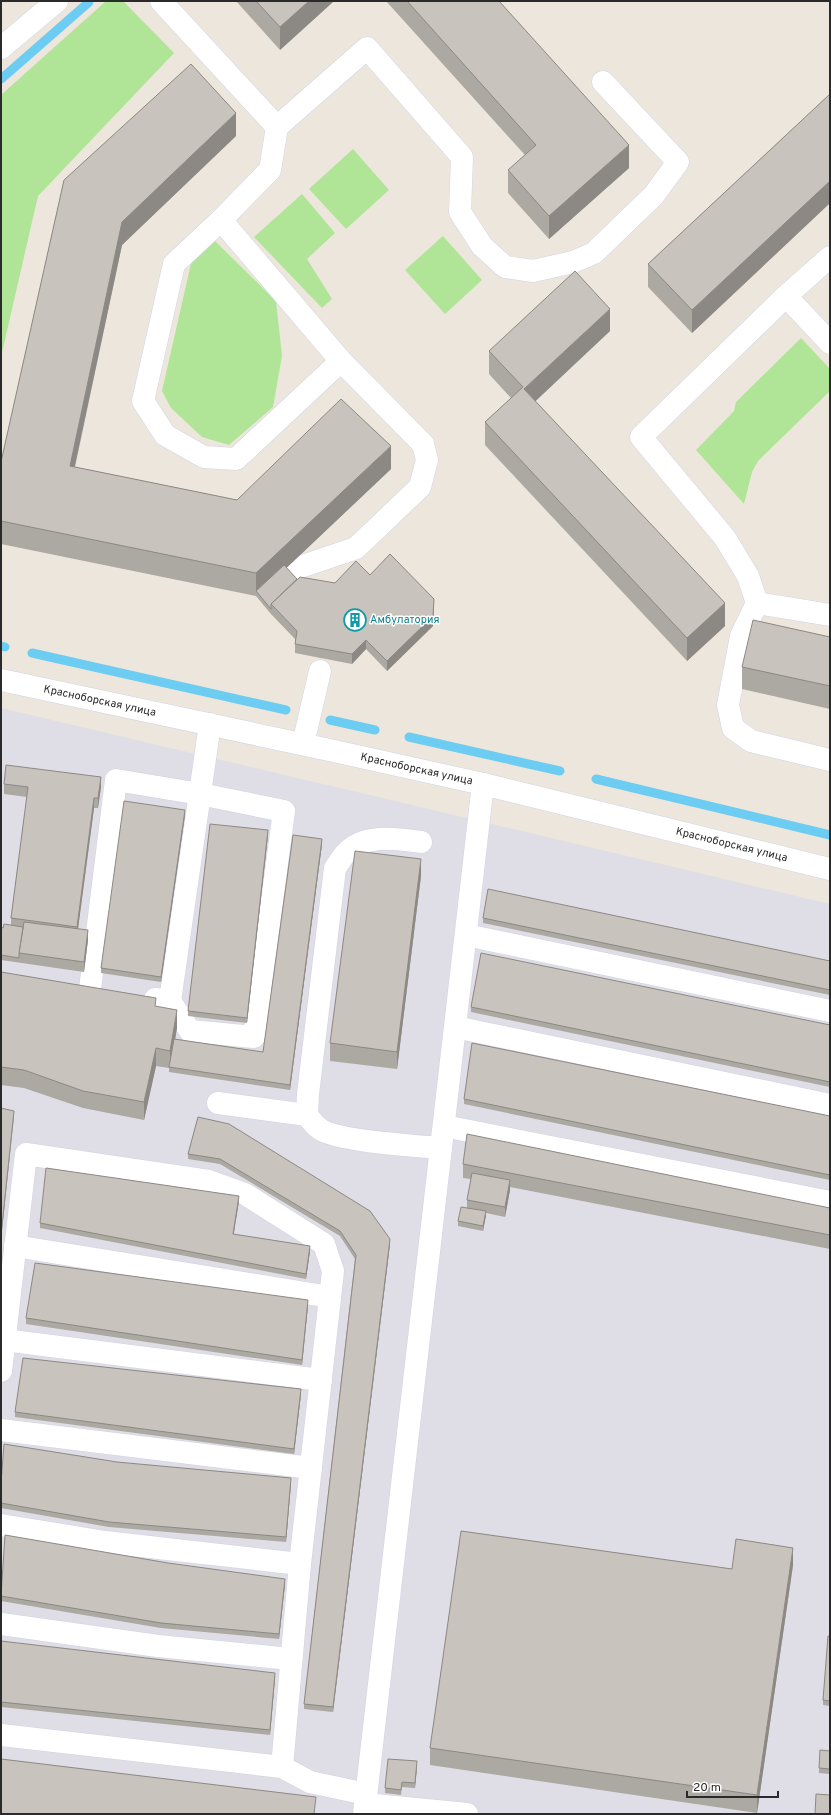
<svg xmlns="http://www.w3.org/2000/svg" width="831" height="1815" viewBox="0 0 831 1815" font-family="Overpass,sans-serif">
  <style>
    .industrial { fill: #dfdde5 }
    .green { fill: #b0e597 }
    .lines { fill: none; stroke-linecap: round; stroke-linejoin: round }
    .stream { stroke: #6cccf1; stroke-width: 9 }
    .minor-casing { stroke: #d1d4e4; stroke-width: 23 }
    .minor { stroke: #fff; stroke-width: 22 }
    .wall { fill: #aca8a2 }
    .shaded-wall { fill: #8c8884 }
    .building { fill: #c8c3bc; stroke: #8c8884 }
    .labels { text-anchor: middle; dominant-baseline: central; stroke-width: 3; stroke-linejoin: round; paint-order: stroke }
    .culture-label { font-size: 11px; fill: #0d838f; stroke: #fff; text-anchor: start }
    .street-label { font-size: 11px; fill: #2a2a2a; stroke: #fff }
  </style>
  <rect width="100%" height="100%" fill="#ede6dc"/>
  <polygon class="industrial" points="1,708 830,904 830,1814 1,1814"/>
  <g class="green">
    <polygon points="106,1 123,1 174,53 38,196 1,357 1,95"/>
    <polygon points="353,149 389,190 346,229 309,189"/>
    <polygon points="302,194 335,233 307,259 332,299 322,308 254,237"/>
    <polygon points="443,236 482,280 445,314 405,270"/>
    <polygon points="215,241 276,301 282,356 273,407 229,445 202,437 171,408 162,391 192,259"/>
    <polygon points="801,338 830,369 830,391 758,461 752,472 744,504 696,450 734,411 736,402"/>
  </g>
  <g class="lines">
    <g class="stream">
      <polyline points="1,79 89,2"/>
      <polyline points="1,646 5,647"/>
      <polyline points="32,653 286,710"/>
      <polyline points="330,720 375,730"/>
      <polyline points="409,737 560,771"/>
      <polyline points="596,779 830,835"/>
    </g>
    <g class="minor-casing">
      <g id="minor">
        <polyline points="161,1 277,127 270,170 221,220 341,361 423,444 427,460 420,487 356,548 300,567 290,576"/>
        <polyline points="1,48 57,1"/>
        <polyline points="277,127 367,48 462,157 460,212 482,246 505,267 533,271 573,262 594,253 654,195 678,162 603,82"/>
        <polyline points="221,220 174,264 143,401 165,435 204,457 236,459 341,361"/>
        <polyline points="786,296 830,257"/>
        <polyline points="830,343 786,296 641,437 725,538 748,576 757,603 741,636 728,705 733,728 751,741 830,760"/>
        <polyline points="757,603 830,615"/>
        <path id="s1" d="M 1,680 L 334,751 L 483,784 L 830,869"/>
        <polyline points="303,744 320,671"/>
        <path d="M 421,842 C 398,839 365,833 346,853 C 342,857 339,863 335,868 L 308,1094 L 307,1115 C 311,1120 315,1126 320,1129 C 336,1141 417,1146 441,1148"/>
        <polyline points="466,935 830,1011"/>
        <polyline points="90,989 116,780 200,794 284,811 254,1037 190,1031 170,1001"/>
        <polyline points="155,999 170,1001 210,724"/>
        <polyline points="455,1027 830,1105"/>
        <polyline points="218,1103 307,1115"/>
        <polyline points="444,1126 830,1202"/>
        <polyline points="15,1246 330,1297"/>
        <polyline points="4,1340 321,1380"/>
        <polyline points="1,1371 26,1154 209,1181 245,1194 324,1244 333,1271 300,1564 282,1767"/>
        <polyline points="1,1430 311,1468"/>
        <polyline points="1,1525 105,1542 300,1564"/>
        <polyline points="1,1624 158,1646 291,1659"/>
        <polyline points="1,1735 282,1767 310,1782 366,1794"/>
        <polyline points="365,1804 467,1814"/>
        <polyline points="364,1814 483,784"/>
      </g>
    </g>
    <use href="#minor" class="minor"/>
  </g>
  <g class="wall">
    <polygon points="236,1 334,1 280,50"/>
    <polygon points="386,1 499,1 629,168 549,239 508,193 508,170 525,155"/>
    <polygon points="830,94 830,203 692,333 648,287 648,264"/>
    <polygon points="236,136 122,245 75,467 237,500 391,469 286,568 297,579 335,583 370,575 434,609 433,626 387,671 366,649 352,664 295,653 295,639 271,614 256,596 1,544 1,462 64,180"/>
    <polygon points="610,331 535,401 725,626 687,661 485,445 485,422 511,398 489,374 489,351"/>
    <polygon points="830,637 830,709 742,689 742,667"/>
    <polygon points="4,784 101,787 98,808 94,808 78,929 88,940 84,972 1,960 1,927 3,928 11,925 11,918 27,797 4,794"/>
    <polygon points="185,815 161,982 101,973 101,968"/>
    <polygon points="268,835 247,1023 188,1016 188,1011"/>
    <polygon points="322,844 290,1090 169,1072 169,1068 156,1066 144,1120 83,1108 24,1088 1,1085 1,972 156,1006 177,1028 175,1039 263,1052"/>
    <polygon points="421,876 397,1069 330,1061 330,1043"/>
    <polygon points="483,918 830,961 830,995 483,923"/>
    <polygon points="471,1007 830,1025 830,1087 471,1012"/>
    <polygon points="464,1099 830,1116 830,1180 464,1104"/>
    <polygon points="198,1117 390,1244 333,1712 304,1709 304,1704 355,1259 340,1236 220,1164 188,1159 188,1154"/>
    <polygon points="463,1164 830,1208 830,1249 510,1187 510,1190 505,1217 486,1213 483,1231 458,1226 458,1221 467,1208 467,1200 471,1179 463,1178"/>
    <polygon points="239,1201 233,1234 310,1251 306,1279 40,1228 40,1223"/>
    <polygon points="308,1305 302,1365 26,1324 26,1318"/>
    <polygon points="301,1394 294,1454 15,1417 15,1412"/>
    <polygon points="117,1462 291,1483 286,1542 109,1527 1,1508 1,1483"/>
    <polygon points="793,1565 757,1813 430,1765 430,1748 732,1569"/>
    <polygon points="285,1584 279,1639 161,1628 1,1601 1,1595"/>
    <polygon points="830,1636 830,1706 823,1705 823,1700"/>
    <polygon points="1,1641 275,1678 270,1735 1,1707"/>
    <polygon points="830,1751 830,1774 819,1773 819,1768"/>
    <polygon points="417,1766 415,1788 402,1787 401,1795 385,1793 385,1788"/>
  </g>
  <g class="shaded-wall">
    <polygon points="309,1 334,1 280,50 280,27"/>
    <polygon points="236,113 236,136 122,245 70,488 70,466 122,222"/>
    <polygon points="629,145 629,168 549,239 549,216"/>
    <polygon points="830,181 830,203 692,333 692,310"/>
    <polygon points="610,309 610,331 524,412 524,389"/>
    <polygon points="391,446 391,469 259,594 256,591 256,573"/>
    <polygon points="434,599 433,626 387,671 387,661"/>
    <polygon points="725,603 725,626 687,661 687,638"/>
    <polygon points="366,640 366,649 352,664 352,654"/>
    <polygon points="101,777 101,787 98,808 98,798"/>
    <polygon points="94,798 94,808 77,936 77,927"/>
    <polygon points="185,810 185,815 161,982 161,977"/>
    <polygon points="268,830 268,835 247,1023 247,1018"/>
    <polygon points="322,839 322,844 290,1090 290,1085"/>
    <polygon points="421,859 421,876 397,1069 397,1052"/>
    <polygon points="88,930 88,940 84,972 84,962"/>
    <polygon points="177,1010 177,1028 170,1069 170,1051"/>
    <polygon points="156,1048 156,1066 144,1120 144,1102"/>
    <polygon points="14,1111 14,1116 1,1240 1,1235"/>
    <polygon points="510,1180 510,1190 505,1217 505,1207"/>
    <polygon points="239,1196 239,1201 233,1239 233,1234"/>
    <polygon points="486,1211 486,1216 483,1231 483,1226"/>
    <polygon points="390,1239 390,1244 333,1712 333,1707"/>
    <polygon points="310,1246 310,1251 306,1279 306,1274"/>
    <polygon points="308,1300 308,1305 302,1365 302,1360"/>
    <polygon points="301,1389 301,1394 294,1454 294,1449"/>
    <polygon points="291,1478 291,1483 286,1542 286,1537"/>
    <polygon points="793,1548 793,1565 757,1813 757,1795"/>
    <polygon points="285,1579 285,1584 279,1639 279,1634"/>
    <polygon points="275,1673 275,1678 270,1735 270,1730"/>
    <polygon points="417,1761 417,1766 415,1788 415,1783"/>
  </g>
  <g class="building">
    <polygon points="256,1 309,1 280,27"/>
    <polygon points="407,1 499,1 629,145 549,216 508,170 536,145"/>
    <polygon points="191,64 236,113 122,222 70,466 237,500 341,399 391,446 256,573 1,521 1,462 64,180"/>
    <polygon points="830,94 830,181 692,310 648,264"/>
    <polygon points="575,271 610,309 524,389 725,603 687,638 485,422 523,387 489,351"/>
    <polygon points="390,554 434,599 433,616 387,661 366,640 352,654 295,644 297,631 271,604 300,577 335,583 356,561 370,575"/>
    <polygon points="284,565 297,579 271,604 271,609 256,591"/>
    <polygon points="753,620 830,637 830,686 742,667"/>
    <polygon points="6,765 101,777 98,798 94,798 77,927 11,918 28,787 4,784"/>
    <polygon points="124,801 185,810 161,977 101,968"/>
    <polygon points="210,824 268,830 247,1018 188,1011"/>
    <polygon points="293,835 322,839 290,1085 169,1067 174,1039 263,1052"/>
    <polygon points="355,851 421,859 397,1052 330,1043"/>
    <polygon points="488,889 830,961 830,990 483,918"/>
    <polygon points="24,922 88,930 84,962 19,953"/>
    <polygon points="4,924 23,927 19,953 19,958 1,955 1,927 3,928"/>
    <polygon points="481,953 830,1025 830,1082 471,1007"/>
    <polygon points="1,972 156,998 155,1006 177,1010 170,1051 156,1048 144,1102 83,1091 24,1070 1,1067"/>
    <polygon points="472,1043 830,1116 830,1175 464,1099"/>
    <polygon points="1,1108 14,1111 1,1235"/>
    <polygon points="198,1117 229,1124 370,1211 390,1239 333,1707 304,1704 356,1255 340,1231 220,1159 188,1154"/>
    <polygon points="467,1134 830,1208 830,1235 463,1164"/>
    <polygon points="46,1168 239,1196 233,1234 310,1246 306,1274 40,1223"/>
    <polygon points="472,1173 510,1180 505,1207 467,1200"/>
    <polygon points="461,1207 486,1211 483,1226 458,1221"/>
    <polygon points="35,1263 308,1300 302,1360 26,1318"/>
    <polygon points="23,1358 301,1389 294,1449 15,1412"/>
    <polygon points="4,1444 117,1462 291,1478 286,1537 109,1522 1,1503 1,1483"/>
    <polygon points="461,1531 732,1569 736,1539 793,1548 757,1795 430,1748"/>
    <polygon points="5,1535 168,1563 285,1579 279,1634 161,1623 1,1596"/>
    <polygon points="828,1636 830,1636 830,1701 823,1700"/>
    <polygon points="1,1641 275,1673 270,1730 1,1702"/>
    <polygon points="820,1750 830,1751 830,1769 819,1768"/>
    <polygon points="1,1759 316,1797 314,1814 1,1814"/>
    <polygon points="388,1759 417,1761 415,1783 402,1782 401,1790 385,1788"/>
    <polygon points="816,1794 830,1795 830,1814 815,1814"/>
  </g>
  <defs>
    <g id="building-ring" transform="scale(1.15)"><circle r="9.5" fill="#fff" stroke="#0f9aa8" stroke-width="1.5"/><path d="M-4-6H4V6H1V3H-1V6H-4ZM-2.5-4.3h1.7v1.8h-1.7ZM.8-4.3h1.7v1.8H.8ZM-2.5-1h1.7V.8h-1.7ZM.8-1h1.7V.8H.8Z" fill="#0f9aa8"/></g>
  </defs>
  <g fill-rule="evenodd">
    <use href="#building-ring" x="355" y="620"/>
  </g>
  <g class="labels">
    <g class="culture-label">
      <text x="370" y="620">Амбулатория</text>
    </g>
    <g class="street-label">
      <text stroke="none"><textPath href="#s1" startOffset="101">Красноборская улица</textPath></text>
      <text stroke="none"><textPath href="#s1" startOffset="425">Красноборская улица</textPath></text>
      <text stroke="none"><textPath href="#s1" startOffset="749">Красноборская улица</textPath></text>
    </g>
  </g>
  <rect width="831" height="1815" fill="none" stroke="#2a2a2a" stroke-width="4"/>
  <path d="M687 1791v6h91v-6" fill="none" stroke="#2a2a2a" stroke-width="2"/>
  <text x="693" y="1791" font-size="12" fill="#2a2a2a" stroke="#ffffff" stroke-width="3" paint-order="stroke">20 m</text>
</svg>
